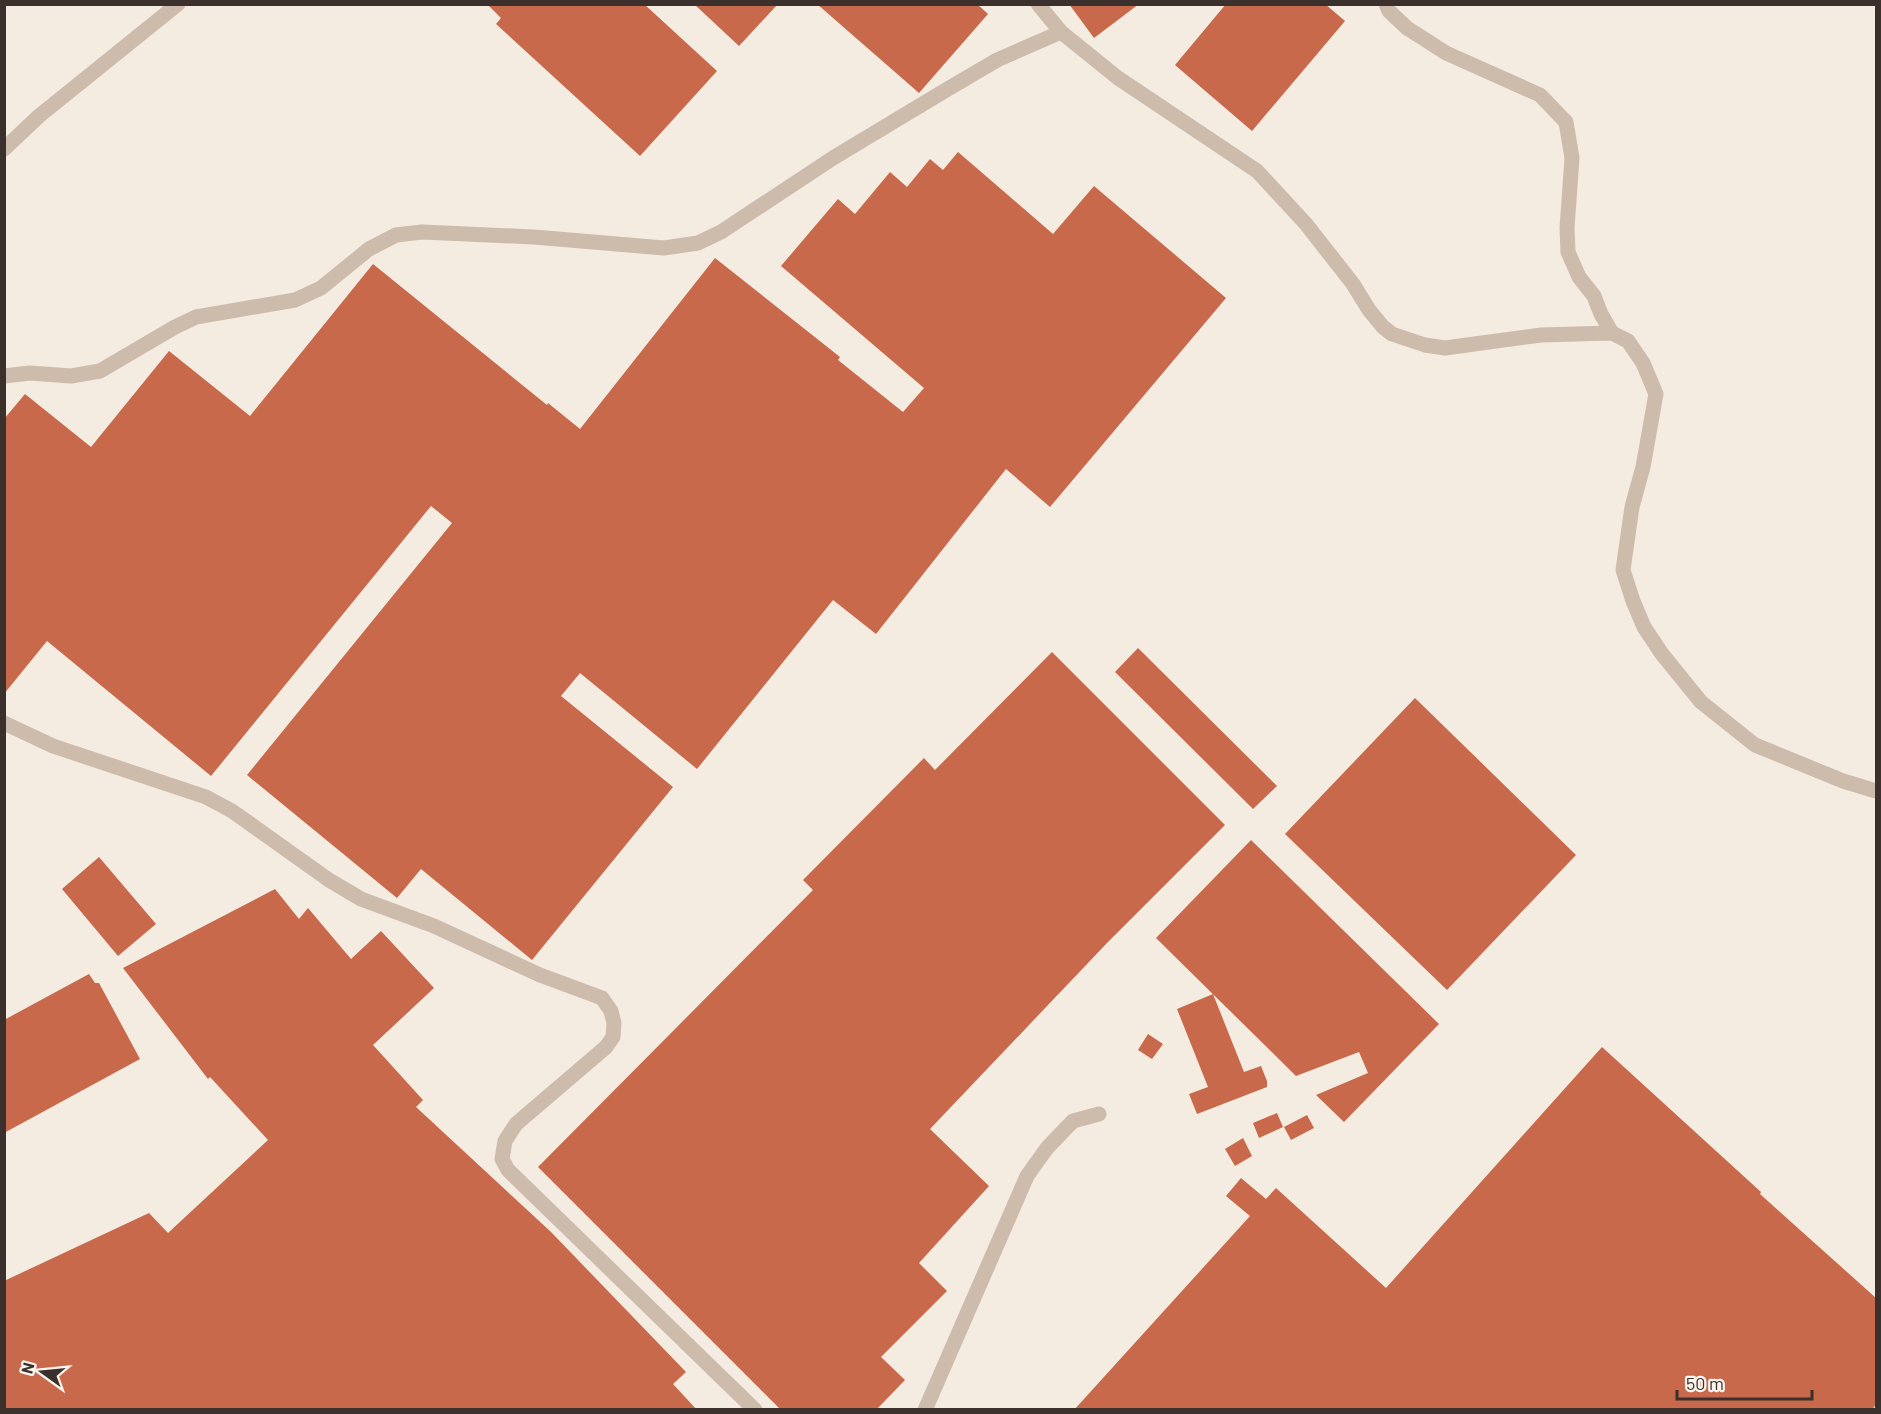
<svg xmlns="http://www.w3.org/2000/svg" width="1881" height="1414" viewBox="0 0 1881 1414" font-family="Barlow,sans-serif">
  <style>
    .building { fill: #c8694b }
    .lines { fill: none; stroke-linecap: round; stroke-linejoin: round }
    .minor { stroke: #cdbbac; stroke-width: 15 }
  </style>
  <rect width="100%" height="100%" fill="#f4ebe1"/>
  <g class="building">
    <polygon points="487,4 644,4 717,71 640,156 496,24 501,18"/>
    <polygon points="694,4 778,4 739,46"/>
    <polygon points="817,4 977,4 988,14 919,93"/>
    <polygon points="1069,4 1139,4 1094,38"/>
    <polygon points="1226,4 1325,4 1345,21 1252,131 1175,65"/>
    <polygon points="958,152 1053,234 1094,186 1226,298 1050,507 1006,469 876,634 833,600 697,769 580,673 561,696 673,787 532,960 421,869 397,898 247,775 452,523 431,506 211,776 47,641 4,694 4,419 25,394 91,447 169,351 250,416 373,264 547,405 548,403 580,429 715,258 840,357 838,360 903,412 924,388 781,266 838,199 855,214 890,172 907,187 930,159 943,170"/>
    <polygon points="1138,648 1277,786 1253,809 1115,672"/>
    <polygon points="1052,652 1225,825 1107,943 930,1129 989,1186 919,1263 947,1291 881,1357 905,1380 876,1410 781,1410 538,1167 813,890 803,880 924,758 935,770"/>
    <polygon points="1415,698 1576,855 1447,990 1285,834"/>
    <polygon points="1251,840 1439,1024 1344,1122 1316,1095 1368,1073 1359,1052 1296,1076 1156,938"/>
    <polygon points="99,857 156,924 118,956 62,889"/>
    <polygon points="275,889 299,919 308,908 351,959 381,931 434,988 373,1045 423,1100 416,1107 551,1232 686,1372 673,1384 697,1410 4,1410 4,1281 149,1213 168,1233 268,1140 210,1077 208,1079 123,968"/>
    <polygon points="89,974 95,983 99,983 140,1059 4,1133 4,1020"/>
    <polygon points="1213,994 1244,1072 1261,1066 1267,1081 1267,1087 1197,1114 1189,1094 1208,1087 1177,1009"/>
    <polygon points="1148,1034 1163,1044 1152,1059 1138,1050"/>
    <polygon points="1602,1047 1761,1192 1760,1194 1876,1298 1876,1404 1872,1410 1074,1410 1250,1216 1226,1196 1241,1178 1266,1199 1276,1188 1386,1288"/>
    <polygon points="1277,1113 1283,1127 1259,1138 1253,1123"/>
    <polygon points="1307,1115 1314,1128 1291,1140 1284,1127"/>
    <polygon points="1243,1138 1252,1156 1235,1166 1225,1149"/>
  </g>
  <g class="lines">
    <g class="minor">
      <polyline points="1038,4 1061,32 1118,78 1257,171 1306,224 1353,284 1369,310 1383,327 1392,334 1425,345 1445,348 1541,335 1612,333 1628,341 1643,363 1656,394 1643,467 1632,507 1623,570 1633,601 1644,627 1662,654 1701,702 1755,745 1843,781 1876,791"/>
      <polyline points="1386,4 1389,11 1407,28 1446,53 1540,95 1566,122 1572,158 1567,228 1568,252 1579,277 1594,296 1601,314 1612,333"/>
      <polyline points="4,149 39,116 178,4"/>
      <polyline points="4,376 30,373 71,376 100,371 175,327 196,317 295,300 321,288 369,249 396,235 422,232 534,237 664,248 698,243 721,232 833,158 941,93 997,60 1061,32"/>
      <polyline points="4,723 53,746 206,797 232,811 329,880 361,899 434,926 540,975 602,998 611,1011 614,1023 613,1037 606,1047 516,1124 505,1141 502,1159 508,1170 755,1410"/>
      <polyline points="925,1410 1027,1176 1047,1148 1073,1121 1099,1114"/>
    </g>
  </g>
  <rect width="1881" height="1414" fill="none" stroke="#3b302b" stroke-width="12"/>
  <g transform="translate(42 1372) rotate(285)" stroke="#fbf5ee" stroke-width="4.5" paint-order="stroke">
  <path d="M0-4.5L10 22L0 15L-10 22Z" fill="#3b302b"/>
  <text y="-9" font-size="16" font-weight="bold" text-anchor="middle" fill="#3b302b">N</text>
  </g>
  <path d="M1677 1390v9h135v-9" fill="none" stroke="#3b302b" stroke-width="3"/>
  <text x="1686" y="1390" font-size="18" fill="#3b302b" stroke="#fbf5ee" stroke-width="4.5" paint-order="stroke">50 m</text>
</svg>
